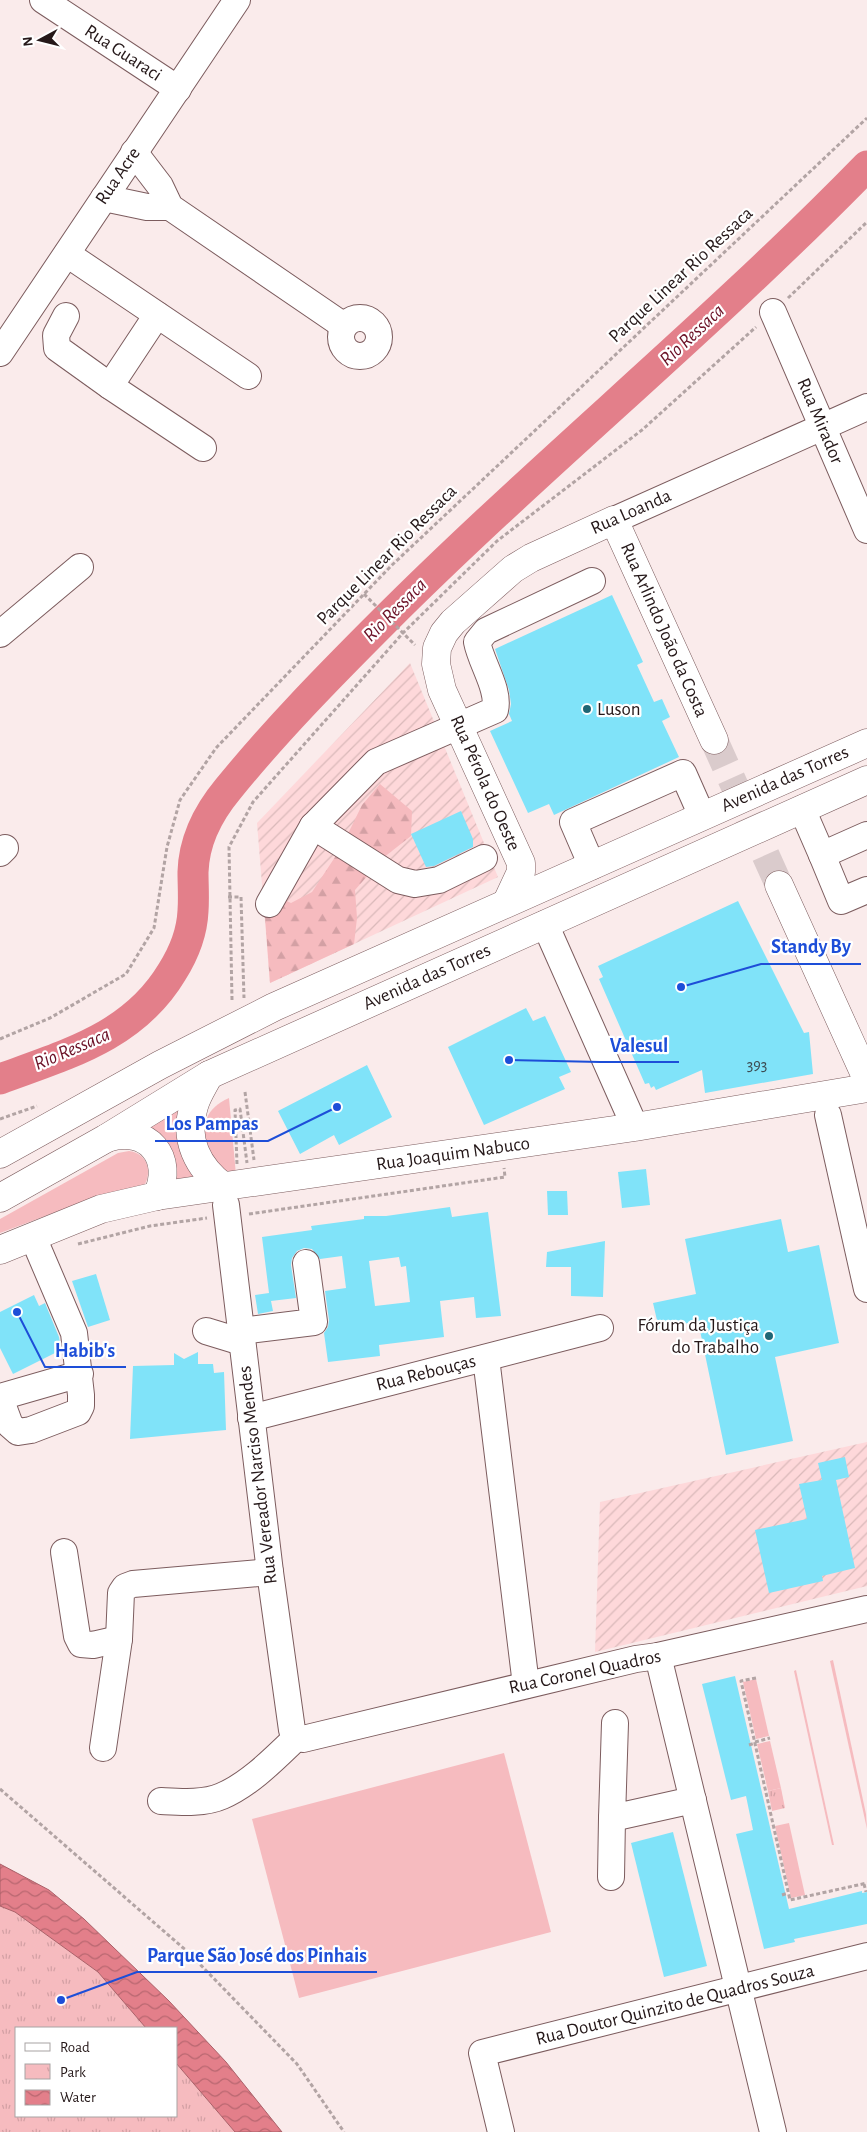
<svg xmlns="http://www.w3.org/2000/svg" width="867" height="2132" viewBox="0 0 867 2132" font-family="'Alegreya Sans',sans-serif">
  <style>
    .industrial { fill: url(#industrial-furrows) }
    .grass { fill: #f6bbbf }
    .forest { fill: url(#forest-firs) }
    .park { fill: url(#park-tufts) }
    .water { fill: url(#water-waves); stroke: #aa6068 }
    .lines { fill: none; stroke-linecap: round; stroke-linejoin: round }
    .river { stroke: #e37f8a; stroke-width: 31 }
    .building { fill: #80e3f9; fill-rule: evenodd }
    .major-tunnel { stroke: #dacbcc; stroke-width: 28; stroke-dasharray: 28 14; stroke-linecap: butt }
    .minor-casing { stroke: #7c5c5e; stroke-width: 28 }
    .major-casing { stroke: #7c5c5e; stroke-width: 29 }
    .highway-casing { stroke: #7c5c5e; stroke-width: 29 }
    .path { stroke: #b2a4a4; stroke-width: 3; stroke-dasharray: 4 2.5; stroke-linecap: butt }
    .minor { stroke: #fff; stroke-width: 26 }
    .major { stroke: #fff; stroke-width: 28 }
    .highway { stroke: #fff; stroke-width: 28 }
    .poi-dot { fill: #1f6675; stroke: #fff; stroke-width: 2 }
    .labels { text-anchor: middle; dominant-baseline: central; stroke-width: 4.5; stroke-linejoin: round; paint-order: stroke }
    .number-label { font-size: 16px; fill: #3c4b51 }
    .street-label { font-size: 19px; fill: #251819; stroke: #fff }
    .poi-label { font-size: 19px; fill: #251819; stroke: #fff; text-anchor: start }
    .water-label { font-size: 20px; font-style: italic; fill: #6b1126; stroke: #fff }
    .leader { fill: none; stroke: #1d4ed8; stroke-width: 2 }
    .callout-dot { fill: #1d4ed8; stroke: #fff; stroke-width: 2 }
    .callout-label { font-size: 20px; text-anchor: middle; font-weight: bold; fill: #1d4ed8; stroke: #fff; stroke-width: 4.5; stroke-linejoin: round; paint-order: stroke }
  </style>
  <defs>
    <pattern id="industrial-furrows" width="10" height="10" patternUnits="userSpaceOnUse" patternTransform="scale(1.25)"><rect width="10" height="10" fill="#fed8da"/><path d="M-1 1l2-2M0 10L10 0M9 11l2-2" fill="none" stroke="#dab9ba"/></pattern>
    <pattern id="forest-firs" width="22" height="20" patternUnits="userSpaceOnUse" patternTransform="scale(1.25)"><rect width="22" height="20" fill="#f6bbbf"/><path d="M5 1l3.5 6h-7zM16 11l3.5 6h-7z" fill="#d3a0a4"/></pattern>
    <pattern id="park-tufts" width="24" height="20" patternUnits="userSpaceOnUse" patternTransform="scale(1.25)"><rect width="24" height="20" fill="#f6bbbf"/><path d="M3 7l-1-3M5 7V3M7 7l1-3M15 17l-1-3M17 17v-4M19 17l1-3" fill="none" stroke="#d3a0a4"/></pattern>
    <pattern id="water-waves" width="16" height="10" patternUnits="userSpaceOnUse" patternTransform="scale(1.25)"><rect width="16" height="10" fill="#e37f8a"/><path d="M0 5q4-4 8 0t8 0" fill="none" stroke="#b86770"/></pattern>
  </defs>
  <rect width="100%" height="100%" fill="#faebeb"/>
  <g class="industrial">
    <polygon points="410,663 498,877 270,983 257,823"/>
    <polygon points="867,1442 867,1586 595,1652 600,1502"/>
  </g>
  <g class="grass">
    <polygon points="191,1097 203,1179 170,1184 167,1144 157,1131 139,1127"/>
    <path d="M 229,1098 L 236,1175 L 224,1171 L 203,1147 C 203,1123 205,1109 229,1098 Z"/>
    <path d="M 129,1151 C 147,1153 153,1171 144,1186 L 64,1209 L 0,1233 L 0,1219 L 118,1153 Z"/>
    <polygon points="833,1660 866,1814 867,1829 830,1661"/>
    <polygon points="796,1670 834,1845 832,1845 794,1671"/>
    <polygon points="756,1679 769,1736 756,1739 743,1682"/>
    <polygon points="770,1741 781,1788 768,1791 757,1744"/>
    <polygon points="504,1753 551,1932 299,1998 252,1819"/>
    <polygon points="789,1823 805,1895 791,1898 775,1826"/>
  </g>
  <polygon class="forest" points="380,784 412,811 411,836 383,858 355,890 357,918 354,944 270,983 263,890 291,903 312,892 341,848 362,805"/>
  <g class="park">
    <polygon points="781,1788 785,1808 772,1811 768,1791"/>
    <polygon points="0,1906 15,1912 98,1972 146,2028 16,2028 16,2116 176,2116 176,2063 235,2132 0,2132"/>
  </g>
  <polygon class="water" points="0,1864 49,1890 84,1919 169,2001 226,2062 282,2132 235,2132 176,2063 176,2028 146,2028 98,1972 15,1912 0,1906"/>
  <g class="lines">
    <path class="river" d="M 0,1079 C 67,1054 133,1037 172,972 C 184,953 192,933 193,911 C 194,898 193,885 193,872 C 194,840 208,813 228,789 C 276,730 329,676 383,622 C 540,465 712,325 867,166"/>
  </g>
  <g class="building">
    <polygon points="612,595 643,662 637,665 654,702 662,699 670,717 662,721 679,757 554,815 549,804 528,813 490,731 512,721 509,714 511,704 509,690 495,649"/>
    <polygon points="461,811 473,839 473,847 434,866 426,867 411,834"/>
    <polygon points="738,901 804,1033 809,1032 813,1074 705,1093 702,1070 656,1090 654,1086 651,1088 649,1083 645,1084 599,979 603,977 598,966"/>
    <polygon points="526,1008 533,1021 545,1016 571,1072 559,1077 565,1089 484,1125 448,1047"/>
    <polygon points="367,1065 392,1117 339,1145 334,1135 300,1154 278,1111"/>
    <polygon points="646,1169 650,1205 622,1208 618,1172"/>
    <polygon points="547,1191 567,1191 568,1215 548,1215"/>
    <path d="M 450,1207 L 452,1217 L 488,1212 L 501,1316 L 476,1318 L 474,1297 L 440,1301 L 444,1337 L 379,1345 L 380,1356 L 328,1362 L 324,1333 L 328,1327 L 329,1320 L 325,1291 L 346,1288 L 342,1256 L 320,1259 L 312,1249 L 304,1248 L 297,1251 L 292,1258 L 291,1265 L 296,1298 L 271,1301 L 273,1311 L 258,1314 L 255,1295 L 269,1293 L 262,1237 L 312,1230 L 311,1226 L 364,1219 L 364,1216 L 386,1216 ZM 399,1257 L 401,1267 L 406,1266 L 410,1302 L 375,1306 L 369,1261 Z"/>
    <polygon points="781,1219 788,1252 819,1245 839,1343 775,1357 793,1441 726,1455 698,1321 659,1329 653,1303 696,1294 685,1239"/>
    <polygon points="605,1241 603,1297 571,1296 571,1267 546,1267 547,1252"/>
    <polygon points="96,1274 110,1320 88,1327 72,1281"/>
    <polygon points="34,1295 39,1306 45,1303 59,1337 61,1350 13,1374 0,1348 0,1312"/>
    <polygon points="198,1352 198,1364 213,1364 214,1373 224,1372 226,1430 130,1439 133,1366 174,1365 174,1353 184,1359"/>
    <polygon points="845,1457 849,1477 836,1480 855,1568 822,1576 823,1581 769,1593 755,1530 807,1519 799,1484 822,1480 818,1463"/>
    <polygon points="735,1676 789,1909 862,1891 862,1893 867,1892 867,1924 794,1939 795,1942 764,1949 736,1834 753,1830 746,1796 731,1800 702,1684"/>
    <polygon points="673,1832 707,1966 664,1977 631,1843"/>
  </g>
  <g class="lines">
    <polyline class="major-tunnel" points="714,740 779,885"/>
    <g class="minor-casing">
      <g id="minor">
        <polyline points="43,0 178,89"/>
        <polyline points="134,152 160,186 170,207 344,326"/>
        <polyline points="104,198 147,207 170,207"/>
        <polyline points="67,254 248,376"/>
        <polyline points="773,312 867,530"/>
        <polyline points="66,316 56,335 57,348 110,386 203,448"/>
        <circle cx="360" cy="337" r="19"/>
        <polyline points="0,353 237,0"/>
        <polyline points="110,386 157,315"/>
        <polyline points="614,520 867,407"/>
        <polyline points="0,634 80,567"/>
        <polyline points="802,809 822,855 867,835"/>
        <polyline points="313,826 398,880 415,884 439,880 484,858"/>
        <polyline points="0,853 5,848"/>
        <polyline points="822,855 841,901 867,890"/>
        <polyline points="592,866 573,822 683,773 702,816"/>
        <path d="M 269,904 L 313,826 L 376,762 L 495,710 C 500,690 481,663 477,642 L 486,631 L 592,581"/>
        <polyline points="545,924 635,1127"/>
        <polyline points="828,1115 867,1289"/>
        <polyline points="226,1205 270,1572 292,1730 297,1737 303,1739 636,1659 658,1656 867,1609"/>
        <polyline points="206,1331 242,1342"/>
        <polyline points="241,1331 314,1322 306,1263"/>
        <polyline points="486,1358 526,1685"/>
        <polyline points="0,1397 80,1374"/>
        <polyline points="0,1398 10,1425 18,1432 31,1430 78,1412 81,1406 81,1395 74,1333 33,1237"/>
        <polyline points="251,1418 600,1328"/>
        <polyline points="64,1552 77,1636 81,1644 93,1645 119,1639"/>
        <polyline points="658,1656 773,2132"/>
        <polyline points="615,1723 612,1818 693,1800"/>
        <polyline points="103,1748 119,1639 121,1593 125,1587 133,1584 270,1572"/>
        <path d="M 161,1801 C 180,1802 204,1804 222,1796 C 250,1784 275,1758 297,1737"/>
        <polyline points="611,1877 612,1818"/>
        <polyline points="501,2132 482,2053 867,1956"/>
      </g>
    </g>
    <g class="major-casing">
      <g id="major">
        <polyline points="779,885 867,1079"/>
        <polyline points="507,902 521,872 521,863 442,690 436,664 437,648 444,633 453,622 513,569 531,558 614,520 714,740"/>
        <polyline points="0,1250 101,1209 157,1196 635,1127 867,1088"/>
      </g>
    </g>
    <g class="highway-casing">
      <g id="highway">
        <path d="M 209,1075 C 204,1085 197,1095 194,1106 C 183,1139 198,1168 224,1187"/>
        <path d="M 107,1138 C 148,1125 175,1158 157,1196"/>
        <polyline points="0,1154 160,1065 274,1007 867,743"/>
        <polyline points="0,1198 105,1139 209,1075 867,780"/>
      </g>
    </g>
    <g class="path">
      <polyline points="788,298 867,222"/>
      <polyline points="364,594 415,645"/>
      <polyline points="228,897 241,897 244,998"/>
      <polyline points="232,1000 229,847 253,802 403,633 497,541 642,430 756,327"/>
      <polyline points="0,1039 50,1018 126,974 154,928 167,847 180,800 216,748 391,566 867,118"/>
      <polyline points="245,1092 254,1160"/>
      <polyline points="0,1119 37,1106"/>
      <polyline points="237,1164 235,1110 240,1109 247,1163"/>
      <polyline points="249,1214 505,1177 504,1168"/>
      <polyline points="78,1244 150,1226 207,1218"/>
      <polyline points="756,1678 741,1681 790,1900 867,1883"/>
      <polyline points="755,1742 770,1738"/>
      <polyline points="749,1745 755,1743"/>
      <polyline points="0,1789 189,1953 297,2064 344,2132"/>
      <polyline points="864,1884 866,1892"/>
      <polyline points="782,1895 788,1893"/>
    </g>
    <use href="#minor" class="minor"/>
    <use href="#major" class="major"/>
    <use href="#highway" class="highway"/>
  </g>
  <g class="poi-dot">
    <circle cx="587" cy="709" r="5"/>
    <circle cx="769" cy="1336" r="5"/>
  </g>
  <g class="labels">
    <g class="number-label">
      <text x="757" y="1065">393</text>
    </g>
    <g class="street-label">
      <text transform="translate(123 53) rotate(33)">Rua Guaraci</text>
      <text transform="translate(118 176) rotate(-56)">Rua Acre</text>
      <text transform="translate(681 275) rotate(-43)">Parque Linear Rio Ressaca</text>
      <text transform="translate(820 421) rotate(67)">Rua Mirador</text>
      <text transform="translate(631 512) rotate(-24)">Rua Loanda</text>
      <text transform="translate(387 555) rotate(-45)">Parque Linear Rio Ressaca</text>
      <text transform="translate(664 630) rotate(66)">Rua Arlindo João da Costa</text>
      <text transform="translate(785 779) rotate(-24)">Avenida das Torres</text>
      <text transform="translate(485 783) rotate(66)">Rua Pérola do Oeste</text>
      <text transform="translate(427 977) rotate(-24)">Avenida das Torres</text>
      <text transform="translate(453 1154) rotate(-8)">Rua Joaquim Nabuco</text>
      <text transform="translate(426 1373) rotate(-14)">Rua Rebouças</text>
      <text transform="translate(258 1475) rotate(-97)">Rua Vereador Narciso Mendes</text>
      <text transform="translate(585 1672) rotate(-12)">Rua Coronel Quadros</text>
      <text transform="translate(675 2005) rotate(-14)">Rua Doutor Quinzito de Quadros Souza</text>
    </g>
    <g class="poi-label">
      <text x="597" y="709">Luson</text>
      <text x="759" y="1325" text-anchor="end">Fórum da Justiça<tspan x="759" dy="22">do Trabalho</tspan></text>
    </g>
    <g class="water-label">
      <text transform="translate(692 335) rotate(-43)">Rio Ressaca</text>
      <text transform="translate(395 610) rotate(-45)">Rio Ressaca</text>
      <text transform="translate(72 1049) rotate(-23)">Rio Ressaca</text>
    </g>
  </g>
  <path class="leader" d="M681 987L761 964H861M509 1060L600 1062H679M337 1107L268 1141H155M17 1312L45 1367H126M61 2000L137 1972H377"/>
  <g class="callout-dot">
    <circle cx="681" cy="987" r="5"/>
    <circle cx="509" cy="1060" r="5"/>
    <circle cx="337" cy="1107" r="5"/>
    <circle cx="17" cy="1312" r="5"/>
    <circle cx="61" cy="2000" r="5"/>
  </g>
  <g class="callout-label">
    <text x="811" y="953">Standy By</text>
    <text x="639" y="1052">Valesul</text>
    <text x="212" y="1130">Los Pampas</text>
    <text x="85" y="1357">Habib's</text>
    <text x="257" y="1962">Parque São José dos Pinhais</text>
  </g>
  <rect x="15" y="2027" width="162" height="90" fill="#ffffff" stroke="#a8a3a3"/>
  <rect x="25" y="2043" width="25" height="8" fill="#ffffff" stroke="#a8a3a3"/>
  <text x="60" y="2052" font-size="15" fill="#251819">Road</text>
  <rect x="25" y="2064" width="25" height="15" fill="url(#park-tufts)" stroke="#a8a3a3"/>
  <text x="60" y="2077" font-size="15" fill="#251819">Park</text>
  <rect x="25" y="2090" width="25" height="15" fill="url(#water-waves)" stroke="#a8a3a3"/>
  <text x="60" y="2102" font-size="15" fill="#251819">Water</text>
  <g transform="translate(40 40) rotate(263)" stroke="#ffffff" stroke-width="4" paint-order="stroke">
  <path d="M0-4L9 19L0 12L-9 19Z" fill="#251819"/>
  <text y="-8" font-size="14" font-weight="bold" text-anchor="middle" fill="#251819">N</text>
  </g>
</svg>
